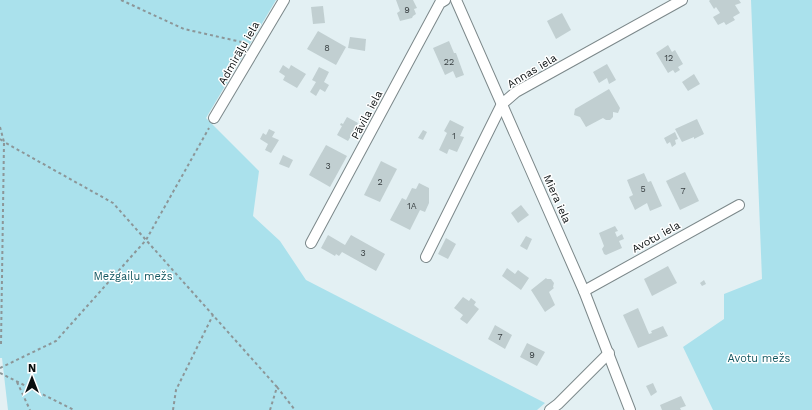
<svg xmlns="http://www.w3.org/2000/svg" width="812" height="410" viewBox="0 0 812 410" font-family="'Work Sans',sans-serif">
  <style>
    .green { fill: #aae1ec }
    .building { fill: #c1cfd1 }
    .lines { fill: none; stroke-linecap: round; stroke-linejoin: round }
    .street-casing { stroke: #7c888a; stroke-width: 12 }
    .path { stroke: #8c9698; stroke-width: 2; stroke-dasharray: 3 3; stroke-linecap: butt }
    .street { stroke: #fff; stroke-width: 10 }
    .labels { text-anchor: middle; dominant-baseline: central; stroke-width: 3; stroke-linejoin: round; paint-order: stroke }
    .number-label { font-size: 9px; fill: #373e40 }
    .street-label { font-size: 11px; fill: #090e0f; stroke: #fff }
    .park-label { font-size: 11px; fill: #135761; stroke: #fff }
  </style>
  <rect width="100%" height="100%" fill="#e3f0f3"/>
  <g class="green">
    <polygon points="0,0 276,0 206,118 259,171 253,216 280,241 306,280 545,403 537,410 8,410 2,358 0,358"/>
    <polygon points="751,0 812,0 812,410 713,410 683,347 724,319 724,294 762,279"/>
  </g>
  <g class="building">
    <polygon points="396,0 413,0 417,8 414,9 416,14 413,16 412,18 400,21 397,13 400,11"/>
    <polygon points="710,0 739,0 741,3 735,5 740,13 733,17 735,20 726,25 724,22 718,25 713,17 720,13 716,7 714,9 709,1"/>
    <polygon points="323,6 325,23 313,24 311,7"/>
    <polygon points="562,13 571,30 556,39 547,21"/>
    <polygon points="318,31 346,47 336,65 307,49"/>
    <polygon points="350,37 366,39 365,51 348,48"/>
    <polygon points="449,41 454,53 456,53 464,75 456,78 453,71 445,75 433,48"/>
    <polygon points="668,45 672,52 675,50 683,64 678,67 680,70 675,73 673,70 668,73 656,53"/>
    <polygon points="607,64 616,80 609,84 607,78 599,83 593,72"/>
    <polygon points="283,65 289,69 291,65 306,74 297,88 283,80 285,76 279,72"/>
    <polygon points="319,67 329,72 324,82 329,85 325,92 320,89 316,96 310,92 316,82 312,80"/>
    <polygon points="694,74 700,84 688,91 682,82"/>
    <polygon points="609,89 620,108 618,113 613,112 613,117 610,120 606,120 603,118 586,127 580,117 574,115 575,109"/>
    <polygon points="347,117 358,123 355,128 360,130 356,138 351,136 348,141 337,135 342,126 340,125 341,123 343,124"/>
    <polygon points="697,119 704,134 694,139 694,137 682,142 675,129"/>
    <polygon points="450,120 464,127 460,136 464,137 457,152 449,149 447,154 439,150 447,133 444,131"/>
    <polygon points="269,129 275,132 272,137 279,140 271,153 265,150 268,144 260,139 263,133 266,135"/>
    <polygon points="423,130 427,132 423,140 418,138"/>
    <polygon points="675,132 678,139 675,140 676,144 672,147 670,142 667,144 664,138"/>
    <polygon points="326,145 347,156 330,187 309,175"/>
    <polygon points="283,155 293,160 289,168 279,164"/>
    <polygon points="381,161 397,169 380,202 364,195"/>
    <polygon points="685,172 699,201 680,210 666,181"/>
    <polygon points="644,173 648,182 651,181 662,206 650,211 647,203 635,210 629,197 633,195 627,180"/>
    <polygon points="419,183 429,188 429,203 425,212 420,210 410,230 390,220 402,198 406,200 412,188 416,189"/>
    <polygon points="521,205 529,215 518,223 511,213"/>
    <polygon points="615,226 618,231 615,232 617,237 622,234 624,239 619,241 622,248 606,255 604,254 602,249 604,246 599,233"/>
    <polygon points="328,235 345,245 351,235 385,254 376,271 342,252 339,256 336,254 335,256 321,248"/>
    <polygon points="526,236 532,239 527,250 520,246"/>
    <polygon points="446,238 456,244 448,259 438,254"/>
    <polygon points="668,266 677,283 652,296 644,279"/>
    <polygon points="507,268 515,274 518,270 529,278 521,290 502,276"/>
    <polygon points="546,278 547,279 551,279 554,283 553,287 554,288 549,292 555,305 545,312 531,290"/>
    <polygon points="704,280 706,284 702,286 700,283"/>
    <polygon points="463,297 469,301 471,298 476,302 474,305 479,309 467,324 460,319 463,315 454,308"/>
    <polygon points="638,308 649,334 652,333 651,331 663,326 668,336 638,348 623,315"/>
    <polygon points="495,325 512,335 505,349 488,339"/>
    <polygon points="527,343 545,352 537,366 520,357"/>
    <polygon points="653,383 657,392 651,396 646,386"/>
    <polygon points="681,396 686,406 680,408 681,410 662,410 660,405"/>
  </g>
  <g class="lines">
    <g class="street-casing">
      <g id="street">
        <polyline points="456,0 584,291 630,410"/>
        <polyline points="214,118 284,0"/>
        <polyline points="311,243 440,3 445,0"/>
        <polyline points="426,257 502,104 516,92 682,0"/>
        <polyline points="584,291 739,205"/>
        <polyline points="550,410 558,404 609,353"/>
      </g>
    </g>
    <g class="path">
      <polyline points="121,0 184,29 246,43"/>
      <polyline points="0,127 4,142 113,203 277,387 270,410"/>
      <polyline points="0,139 4,142 1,344"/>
      <polyline points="0,368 56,341 146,240 209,128"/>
      <polyline points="0,373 74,410"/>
      <polyline points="17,382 30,410"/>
      <polyline points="277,387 295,410"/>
      <polyline points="173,410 176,390 213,315"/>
    </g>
    <use href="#street" class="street"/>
  </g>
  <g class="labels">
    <g class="number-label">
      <text x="407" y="10">9</text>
      <text x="327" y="48">8</text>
      <text x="669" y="58">12</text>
      <text x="449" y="62">22</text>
      <text x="454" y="136">1</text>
      <text x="328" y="166">3</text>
      <text x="380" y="182">2</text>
      <text x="643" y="189">5</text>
      <text x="683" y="191">7</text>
      <text x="412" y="206">1A</text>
      <text x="363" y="253">3</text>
      <text x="500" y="337">7</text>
      <text x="532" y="355">9</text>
    </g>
    <g class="street-label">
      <text transform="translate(239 53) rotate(-60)">Admirāļu iela</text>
      <text transform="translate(532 71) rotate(-31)">Annas iela</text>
      <text transform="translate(367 115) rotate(-62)">Pāvila iela</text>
      <text transform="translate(557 199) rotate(66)">Miera iela</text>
      <text transform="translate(656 237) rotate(-29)">Avotu iela</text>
    </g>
    <g class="park-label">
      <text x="133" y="276">Mežgaiļu mežs</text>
      <text x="759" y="358">Avotu mežs</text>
    </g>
  </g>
  <g transform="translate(32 378)" stroke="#ffffff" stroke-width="3" paint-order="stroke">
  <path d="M0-3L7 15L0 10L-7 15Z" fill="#090e0f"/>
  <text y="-6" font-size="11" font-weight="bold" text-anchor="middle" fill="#090e0f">N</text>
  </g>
</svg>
